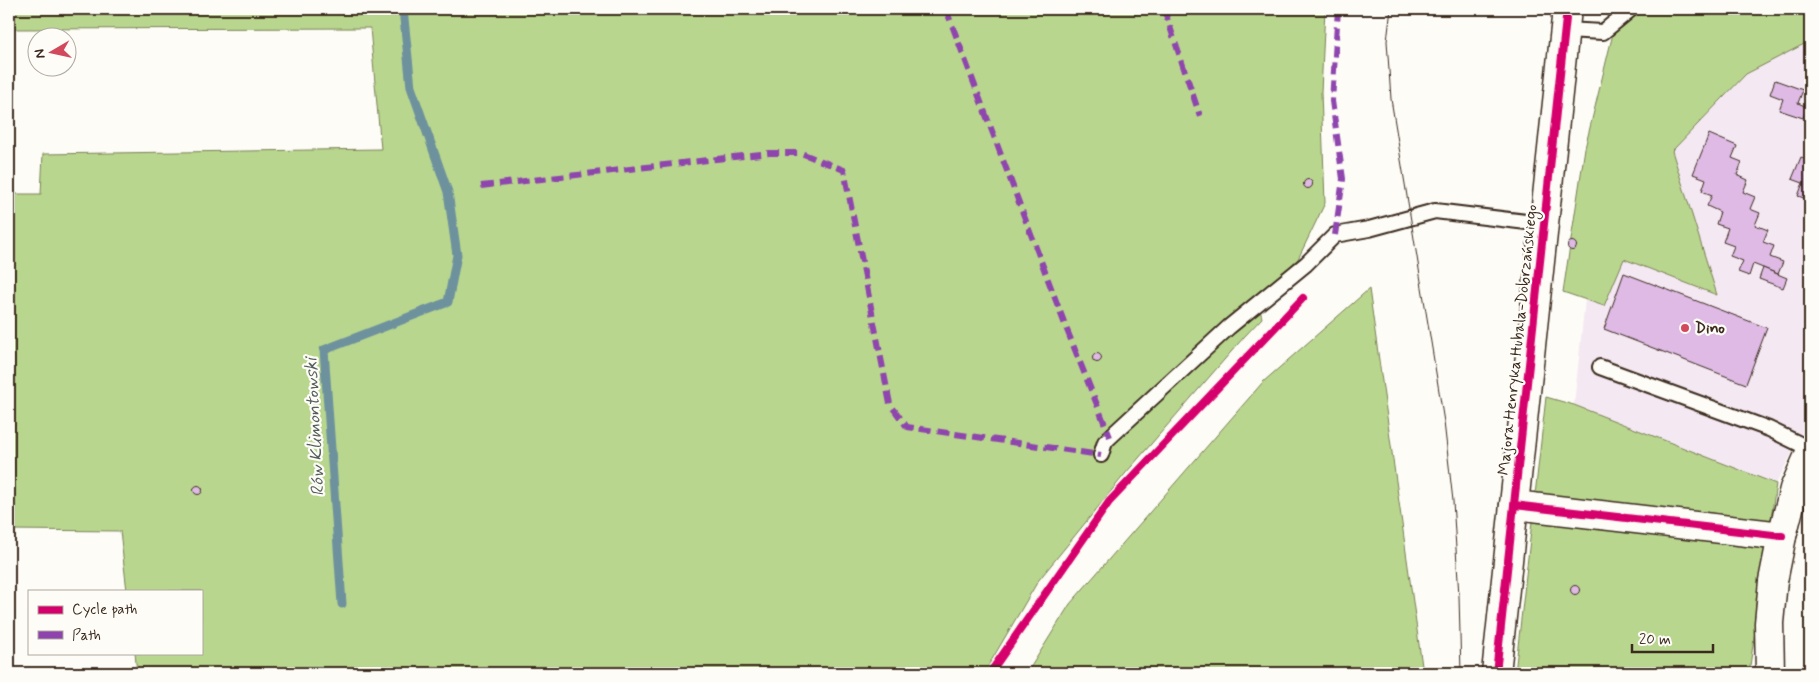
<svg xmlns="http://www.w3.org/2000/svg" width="1819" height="682" viewBox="0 0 1819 682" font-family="Mynerve,sans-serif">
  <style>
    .built { fill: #f4e8f2 }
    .green { fill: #b9d68e; stroke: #7a8056 }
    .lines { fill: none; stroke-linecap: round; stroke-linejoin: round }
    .stream { stroke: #6d929d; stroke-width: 9 }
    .building { fill: #debae5; stroke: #3b2a1e }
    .service-casing { stroke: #3b2a1e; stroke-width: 18 }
    .minor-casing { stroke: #3b2a1e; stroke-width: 31 }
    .tertiary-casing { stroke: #3b2a1e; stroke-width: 31 }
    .service { stroke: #fdfcf7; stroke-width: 14 }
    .minor { stroke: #fdfcf7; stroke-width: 28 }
    .tertiary { stroke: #fdfcf7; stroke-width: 28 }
    .tram { stroke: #3b2a1e; stroke-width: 1 }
    .quiet { stroke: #8e44ad; stroke-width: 6; stroke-dasharray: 12 6; stroke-linecap: butt }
    .cycleway-casing { stroke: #fdfcf7; stroke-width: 11 }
    .cycleway { stroke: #d6006c; stroke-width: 8 }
    .poi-dot { fill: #d1495b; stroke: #fdfcf7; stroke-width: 2 }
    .labels { text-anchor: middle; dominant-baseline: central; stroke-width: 4.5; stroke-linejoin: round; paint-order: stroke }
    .poi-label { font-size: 16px; font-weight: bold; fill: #3b2a1e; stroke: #fdfcf7; text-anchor: start }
    .street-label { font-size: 16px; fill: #3b2a1e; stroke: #fdfcf7 }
    .water-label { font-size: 18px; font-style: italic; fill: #545e5d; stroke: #fdfcf7 }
  </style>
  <rect width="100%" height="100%" fill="#fdfcf7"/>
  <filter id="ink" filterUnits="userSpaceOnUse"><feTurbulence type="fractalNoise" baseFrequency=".02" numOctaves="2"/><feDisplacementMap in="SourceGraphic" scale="10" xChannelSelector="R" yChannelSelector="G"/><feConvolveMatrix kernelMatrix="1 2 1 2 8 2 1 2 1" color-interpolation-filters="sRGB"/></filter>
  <g filter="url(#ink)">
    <polygon class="built" points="1810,41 1810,418 1776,484 1574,405 1585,300 1604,306 1624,259 1717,295 1672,151 1746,74"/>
    <g class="green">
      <polygon points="9,9 1325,9 1321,92 1325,203 1298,259 1257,296 1262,318 1244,337 1125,474 1038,581 984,673 137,673 135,653 201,653 201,591 127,591 120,531 9,530 9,194 41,194 43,154 381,149 370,28 9,29"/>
      <polygon points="1619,9 1810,9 1810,41 1746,74 1672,151 1717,295 1624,259 1604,306 1563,292 1585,148"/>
      <polygon points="1369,289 1423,673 1027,673 1070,604 1263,382"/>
      <polygon points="1546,397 1574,405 1776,484 1749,673 1515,673"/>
    </g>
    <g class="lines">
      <polyline class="stream" points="342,604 324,350 448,302 457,255 448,192 411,87 403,9"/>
    </g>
    <g class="building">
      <polygon points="1775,80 1803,90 1798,103 1807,107 1803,118 1779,110 1783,99 1770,94"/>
      <polygon points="1709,134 1737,146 1732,158 1742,162 1737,175 1748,180 1743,192 1755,197 1750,209 1760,213 1755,225 1768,230 1763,242 1774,246 1770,257 1783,262 1778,274 1753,264 1749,276 1738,272 1743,261 1730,256 1734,246 1723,242 1728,228 1716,224 1720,212 1707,206 1712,195 1702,191 1706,179 1693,174"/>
      <polygon points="1801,157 1810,160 1810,200 1798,196 1803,183 1792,179"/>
      <circle cx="1308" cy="184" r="4.5"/>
      <circle cx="1572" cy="246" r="4.5"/>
      <polygon points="1763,268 1787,278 1783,288 1759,279"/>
      <polygon points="1624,273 1767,328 1746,384 1604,329"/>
      <circle cx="1097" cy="358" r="4.5"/>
      <circle cx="198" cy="490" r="4.5"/>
      <circle cx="1575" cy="590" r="4.5"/>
    </g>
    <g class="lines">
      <g class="service-casing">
        <g id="service">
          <polyline points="1565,30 1603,32 1631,9"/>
          <polyline points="1600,367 1769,429 1810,449"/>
          <polyline points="1101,455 1105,442 1110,437 1229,327 1306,264 1335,235 1369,229 1435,211 1543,224"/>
        </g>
      </g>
      <g class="minor-casing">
        <g id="minor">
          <polyline points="1514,505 1782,536"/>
          <polyline points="1770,673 1769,623 1773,581 1782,536 1794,489 1810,453"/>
        </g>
      </g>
      <g class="tertiary-casing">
        <polyline id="tertiary" points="1496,673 1567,9"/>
      </g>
      <use href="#service" class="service"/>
      <use href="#minor" class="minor"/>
      <use href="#tertiary" class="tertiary"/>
      <polyline class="tram" points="1391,9 1387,41 1391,99 1430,336 1444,422 1453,501 1459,596 1461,673"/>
      <g class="quiet">
        <polyline points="946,9 1067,330 1110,437"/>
        <polyline points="1164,9 1200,116"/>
        <polyline points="481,186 769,153 801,153 844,170 890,404 907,427 1101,455"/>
        <polyline points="1335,235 1343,179 1332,101 1338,9"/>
      </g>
      <g class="cycleway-casing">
        <g id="cycleway">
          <polyline points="1514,505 1782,536"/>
          <polyline points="990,673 1109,502 1303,298"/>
          <polyline points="1496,673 1567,9"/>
        </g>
      </g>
      <use href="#cycleway" class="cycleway"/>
    </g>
  </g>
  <circle class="poi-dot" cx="1685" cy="328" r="5"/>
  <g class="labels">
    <g class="poi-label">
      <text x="1695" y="328">Dino</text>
    </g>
    <g class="street-label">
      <text transform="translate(1518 340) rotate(-84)">Majora Henryka Hubala-Dobrzańskiego</text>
    </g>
    <g class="water-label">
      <text transform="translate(315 427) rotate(-93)">Rów Klimontowski</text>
    </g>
  </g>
  <rect width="1819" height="682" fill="none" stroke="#fdfcf7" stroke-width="30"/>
  <rect x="15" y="15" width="1789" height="652" fill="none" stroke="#3b2a1e" stroke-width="2" filter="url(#ink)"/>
  <rect x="28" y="590" width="175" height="65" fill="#fdfcf7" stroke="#afa8a0"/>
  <rect x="38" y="606" width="25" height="8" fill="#d6006c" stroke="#afa8a0"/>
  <text x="72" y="614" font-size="15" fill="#3b2a1e">Cycle path</text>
  <rect x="38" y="631" width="25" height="8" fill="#8e44ad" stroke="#afa8a0"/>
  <text x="72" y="640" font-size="15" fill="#3b2a1e">Path</text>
  <g transform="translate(52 52) rotate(261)"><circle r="24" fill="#fdfcf7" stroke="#afa8a0"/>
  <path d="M0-4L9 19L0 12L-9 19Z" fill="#d1495b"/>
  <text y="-8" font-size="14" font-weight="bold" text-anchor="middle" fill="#3b2a1e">N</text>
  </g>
  <path d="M1632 644v8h81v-8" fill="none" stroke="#3b2a1e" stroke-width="2.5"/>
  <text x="1639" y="644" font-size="15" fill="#3b2a1e" stroke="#fdfcf7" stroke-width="4" paint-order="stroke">20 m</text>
</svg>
